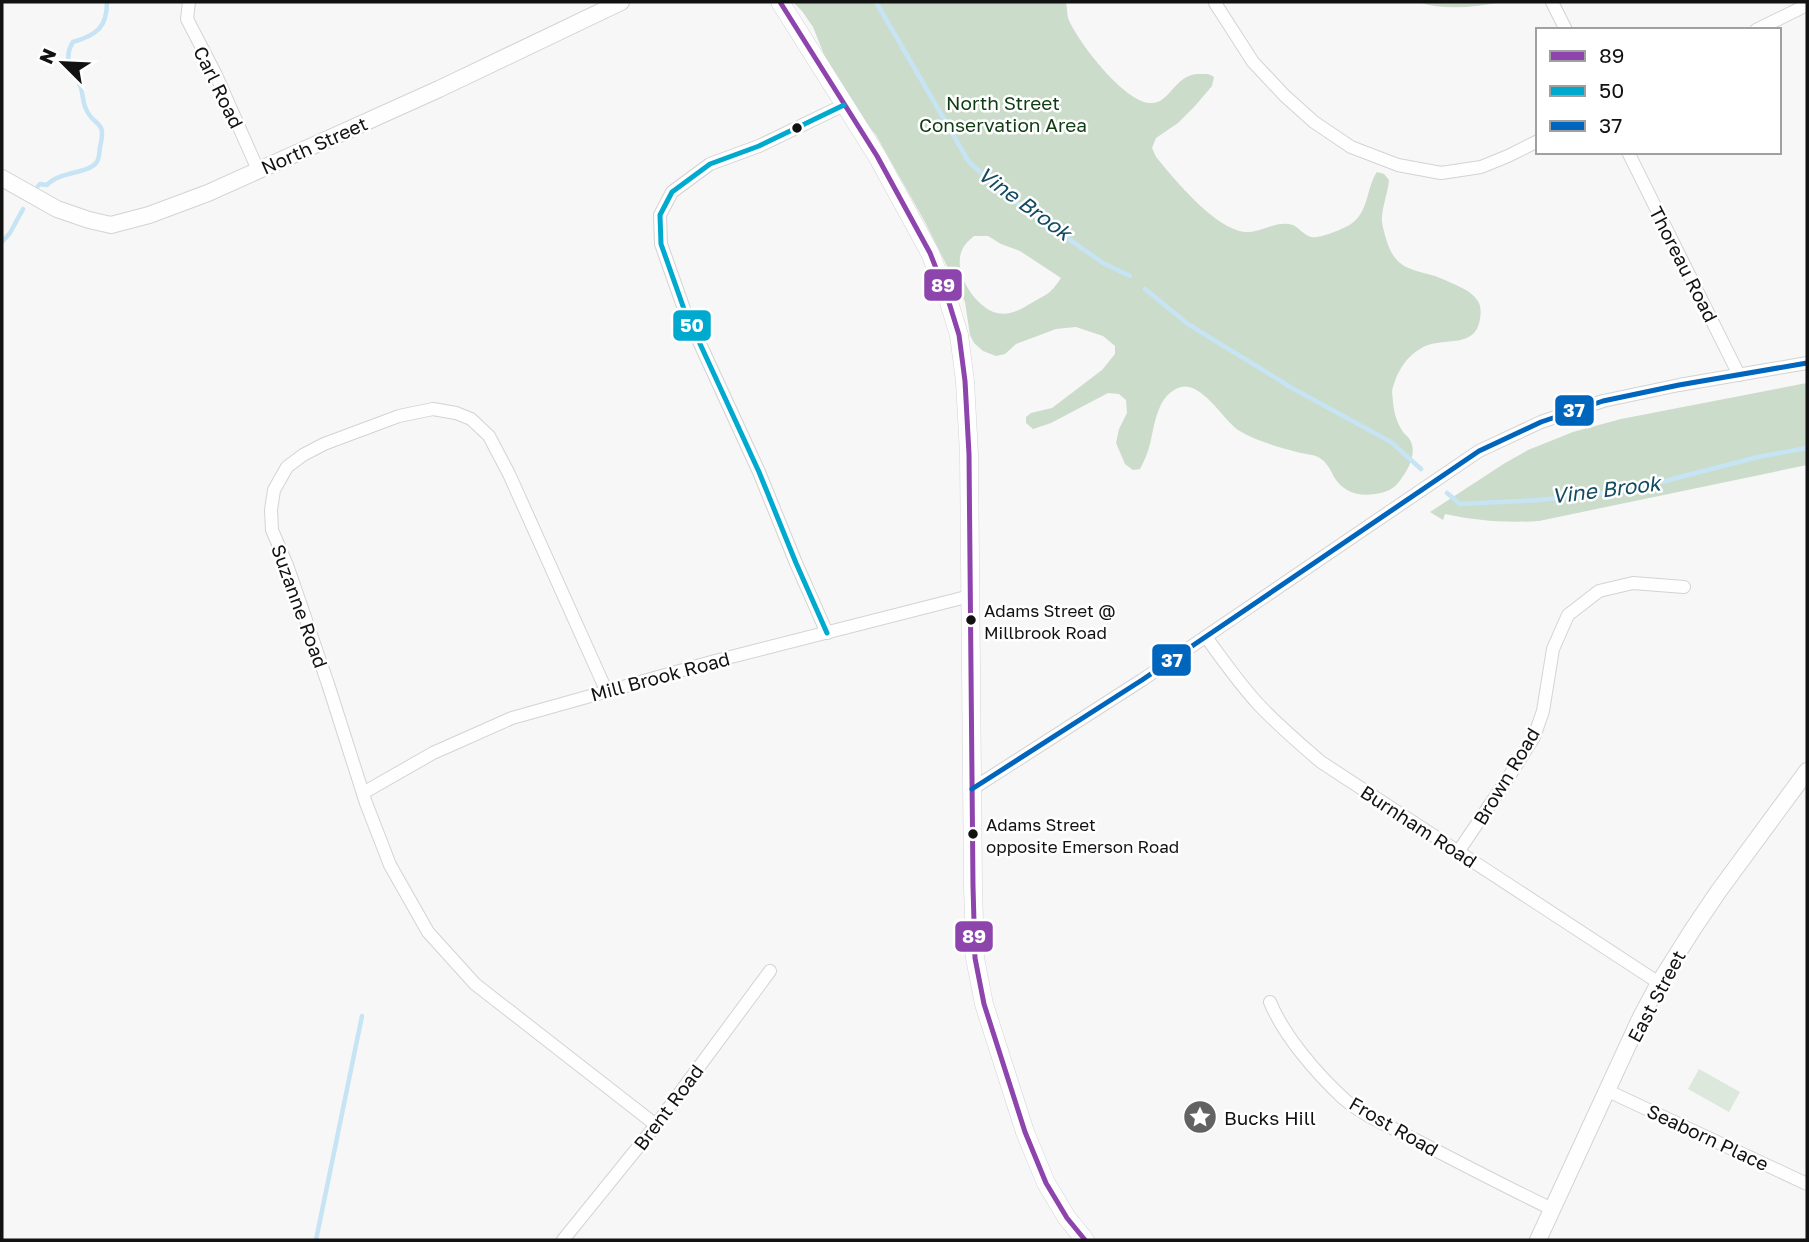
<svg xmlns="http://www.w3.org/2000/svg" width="1809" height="1242" viewBox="0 0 1809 1242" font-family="'Golos Text',sans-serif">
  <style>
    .green { fill: #dce8db }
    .forest { fill: #cbdcca; fill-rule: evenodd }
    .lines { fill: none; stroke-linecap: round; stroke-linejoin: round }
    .stream { stroke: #c6e4f4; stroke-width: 4.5 }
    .minor-casing { stroke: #d3d3d3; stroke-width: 14 }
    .tertiary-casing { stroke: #d3d3d3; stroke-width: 18 }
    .secondary-casing { stroke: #d3d3d3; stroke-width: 19 }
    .minor { stroke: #fefefe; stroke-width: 12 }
    .tertiary { stroke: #fefefe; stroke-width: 16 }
    .secondary { stroke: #fefefe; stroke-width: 18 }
    .bus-1-casing { stroke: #fff; stroke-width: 10 }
    .bus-2-casing { stroke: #fff; stroke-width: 10 }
    .bus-3-casing { stroke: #fff; stroke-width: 10 }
    .bus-1 { stroke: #8e44ad; stroke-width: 5 }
    .bus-2 { stroke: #00a9ce; stroke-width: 5 }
    .bus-3 { stroke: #0065bd; stroke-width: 5 }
    .bus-dot { fill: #121213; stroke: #fff; stroke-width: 2.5 }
    .labels { text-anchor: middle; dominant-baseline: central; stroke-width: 5; stroke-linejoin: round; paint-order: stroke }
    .bus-label { font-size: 17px; fill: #121213; stroke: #fff; text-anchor: start }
    .street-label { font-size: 19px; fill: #121213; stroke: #fff }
    .park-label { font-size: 19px; fill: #0f3c12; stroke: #fff }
    .poi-label { font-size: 19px; fill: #121213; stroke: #fff; text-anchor: start }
    .water-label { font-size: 21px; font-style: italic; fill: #134b61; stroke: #fff }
    .line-badge { stroke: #fff; stroke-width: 2.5 }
    .badge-label { font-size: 19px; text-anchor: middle; font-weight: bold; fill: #fff }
  </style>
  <rect width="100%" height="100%" fill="#f7f7f7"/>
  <polygon class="green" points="1699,1069 1740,1092 1729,1112 1688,1089"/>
  <g class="forest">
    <path d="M 793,2 L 1066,2 C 1067,7 1067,13 1068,18 C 1077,41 1124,102 1150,103 C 1170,105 1174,74 1199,74 C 1206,74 1209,73 1214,77 L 1212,86 L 1195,106 L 1178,123 L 1156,138 L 1152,148 L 1156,157 C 1175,180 1215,229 1245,232 C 1261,233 1276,220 1293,225 C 1299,228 1304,235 1311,237 C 1320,239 1343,229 1351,224 C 1369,212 1366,188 1377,172 L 1384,174 L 1389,180 C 1388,192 1383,204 1382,216 C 1381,224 1385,234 1387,242 C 1396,269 1411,269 1435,276 C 1445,280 1455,284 1464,289 C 1470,292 1476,297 1479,303 C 1481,308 1481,314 1480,319 C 1475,351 1441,335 1420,349 C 1406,357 1397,372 1393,387 C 1391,392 1393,397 1393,402 C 1394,413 1397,423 1403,432 C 1405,435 1409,437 1410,440 C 1418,454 1407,472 1398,483 C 1393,490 1383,493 1375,494 C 1359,497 1343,492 1334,477 C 1330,469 1327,462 1318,457 C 1312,454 1304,454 1297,452 C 1278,447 1256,441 1238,430 C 1224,420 1201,381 1181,387 C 1157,394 1155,424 1150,444 C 1148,453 1144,461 1140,469 L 1133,470 L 1125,464 L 1116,443 L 1119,429 L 1127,413 L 1126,400 L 1119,394 L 1108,393 L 1051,423 L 1033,429 L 1026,423 L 1026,417 L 1031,413 L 1052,408 L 1102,370 L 1115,354 L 1115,346 L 1103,336 L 1076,327 L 1056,329 L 1016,344 L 1005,354 L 996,356 L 983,351 L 974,343 L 970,335 L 965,302 L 925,222 L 876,135 L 847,99 L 827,62 L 813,27 L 802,11 ZM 974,236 L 988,236 L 1001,244 L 1020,251 L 1061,278 C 1050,294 1049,293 1033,302 C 1022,309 1010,316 997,313 C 976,308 954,274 961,253 C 963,246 968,241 974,236 Z"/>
    <path d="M 1418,2 L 1502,2 C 1475,7 1445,11 1418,2 Z"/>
    <path d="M 1807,383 L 1807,465 L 1539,521 C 1507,523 1477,521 1445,514 L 1443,520 L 1430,512 L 1505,463 L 1528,450 L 1573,432 L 1621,419 Z"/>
  </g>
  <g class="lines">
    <g class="stream">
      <polyline points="876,2 969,162 1010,198 1103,263 1130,276"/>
      <path d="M 38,186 L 40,184 L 47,185 C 60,171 87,174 96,163 C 100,158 99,152 100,147 C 107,118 94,128 86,109 C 83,103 83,95 81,88 C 75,71 61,61 73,42 C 97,35 107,27 107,2"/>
      <polyline points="2,242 10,233 23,209"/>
      <polyline points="1145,289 1188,324 1292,388 1391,442 1421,469"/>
      <polyline points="1447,493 1460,504 1539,500 1630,490 1758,457 1807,448"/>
      <polyline points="316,1240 362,1016"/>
    </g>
    <g class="minor-casing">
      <g id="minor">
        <polyline points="189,2 187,19 216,75 258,170"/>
        <polyline points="1552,2 1566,30"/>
        <polyline points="1215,3 1253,62 1285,96 1314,122 1351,147 1398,165 1441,173 1481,167 1508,156 1538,141"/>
        <polyline points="1756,30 1807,5"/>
        <polyline points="1628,152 1739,375"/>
        <polyline points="827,633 796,563 759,472 684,309 661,244 660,215 672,192 710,164 759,146 844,105"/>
        <path d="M 1206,637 C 1223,660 1240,685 1260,706 C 1279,726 1300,744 1321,762 L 1659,983"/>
        <polyline points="606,690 509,474 489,436 471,419 456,413 433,409 399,416 324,444 303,455 287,467 274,490 271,510 272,530 287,565 328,684 366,803 390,865 428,932 475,984 656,1125"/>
        <polyline points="972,789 1142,680 1479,451 1541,422 1603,401 1679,385 1807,363"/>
        <polyline points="363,793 433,753 512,718 715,661 970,596"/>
        <polyline points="1458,852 1508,778 1534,737 1543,711 1553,649 1568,615 1599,591 1633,583 1684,587"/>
        <path d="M 1270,1002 C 1284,1036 1317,1074 1344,1099 C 1364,1116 1391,1127 1414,1139 C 1460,1163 1506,1187 1552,1209"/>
        <polyline points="1608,1091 1807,1184"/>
        <polyline points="563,1240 656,1125 770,971"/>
      </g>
    </g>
    <g class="tertiary-casing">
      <g id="tertiary">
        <polyline points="2,178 57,209 89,220 111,225 149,215 208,193 439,89 621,2"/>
        <polyline points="1538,1240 1640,1019 1659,983 1693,929 1718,892 1807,771"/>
      </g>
    </g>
    <g class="secondary-casing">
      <polyline id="secondary" points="780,2 877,156 930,253 947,296 959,335 965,381 969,454 973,886 975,958 984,1004 1025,1132 1046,1183 1067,1218 1085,1240"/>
    </g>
    <use href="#minor" class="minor"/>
    <use href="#tertiary" class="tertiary"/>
    <use href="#secondary" class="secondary"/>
    <g class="bus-1-casing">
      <polyline id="bus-1" points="780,2 877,156 930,253 947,296 959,335 965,381 969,454 973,886 975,958 984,1004 1025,1132 1046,1183 1067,1218 1085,1240"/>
    </g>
    <g class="bus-2-casing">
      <polyline id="bus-2" points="827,633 796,563 759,472 684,309 661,244 660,215 672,192 710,164 759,146 844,105"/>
    </g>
    <g class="bus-3-casing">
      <polyline id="bus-3" points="972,789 1142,680 1479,451 1541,422 1603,401 1679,385 1807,363"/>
    </g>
    <use href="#bus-1" class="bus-1"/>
    <use href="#bus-2" class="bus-2"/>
    <use href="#bus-3" class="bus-3"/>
  </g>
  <defs>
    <g id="sight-disc" transform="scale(1.75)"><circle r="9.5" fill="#626263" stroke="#fff"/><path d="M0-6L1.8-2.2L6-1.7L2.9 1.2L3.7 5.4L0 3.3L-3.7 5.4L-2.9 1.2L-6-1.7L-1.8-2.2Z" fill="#fff"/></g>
  </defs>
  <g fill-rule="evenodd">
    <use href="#sight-disc" x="1200" y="1117"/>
  </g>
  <g class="bus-dot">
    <circle cx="797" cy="128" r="6"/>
    <circle cx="971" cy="620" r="6"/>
    <circle cx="973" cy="834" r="6"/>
  </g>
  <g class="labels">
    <g class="bus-label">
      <text x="984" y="610">Adams Street @<tspan x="984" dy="22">Millbrook Road</tspan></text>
      <text x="986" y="824">Adams Street<tspan x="986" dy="22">opposite Emerson Road</tspan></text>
    </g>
    <g class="street-label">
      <text transform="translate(219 87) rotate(64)">Carl Road</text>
      <text transform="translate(314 145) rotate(-24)">North Street</text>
      <text transform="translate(1684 264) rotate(63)">Thoreau Road</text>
      <text transform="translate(300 606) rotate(70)">Suzanne Road</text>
      <text transform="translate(660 676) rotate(-15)">Mill Brook Road</text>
      <text transform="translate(1506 776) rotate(-59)">Brown Road</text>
      <text transform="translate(1419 826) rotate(33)">Burnham Road</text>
      <text transform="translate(1656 996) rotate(-62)">East Street</text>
      <text transform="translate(668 1107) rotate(-53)">Brent Road</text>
      <text transform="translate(1394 1126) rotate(30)">Frost Road</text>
      <text transform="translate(1708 1137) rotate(25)">Seaborn Place</text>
    </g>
    <g class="park-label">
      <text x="1003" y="102">North Street<tspan x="1003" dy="22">Conservation Area</tspan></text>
    </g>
    <g class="poi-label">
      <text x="1224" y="1117">Bucks Hill</text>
    </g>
    <g class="water-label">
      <text transform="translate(1025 203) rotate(36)">Vine Brook</text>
      <text transform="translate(1606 489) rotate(-7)">Vine Brook</text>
    </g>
  </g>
  <g class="line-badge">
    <rect x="923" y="268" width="40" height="34" rx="7" fill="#8e44ad"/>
    <rect x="672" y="309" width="40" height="33" rx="7" fill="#00a9ce"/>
    <rect x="1554" y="394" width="41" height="33" rx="7" fill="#0065bd"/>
    <rect x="1151" y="643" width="41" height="34" rx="7" fill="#0065bd"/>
    <rect x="954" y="920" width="40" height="33" rx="7" fill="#8e44ad"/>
  </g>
  <g class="badge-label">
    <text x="943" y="292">89</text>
    <text x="692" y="332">50</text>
    <text x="1574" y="417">37</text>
    <text x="1172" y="667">37</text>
    <text x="974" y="943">89</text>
  </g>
  <rect width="1809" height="1242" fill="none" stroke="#121213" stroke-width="7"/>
  <rect x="1536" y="28" width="245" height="126" fill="#ffffff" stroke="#a0a0a1" stroke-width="2"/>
  <rect x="1550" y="51" width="35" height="10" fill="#8e44ad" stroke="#a0a0a1" stroke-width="2"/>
  <text x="1599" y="63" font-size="21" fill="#121213">89</text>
  <rect x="1550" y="86" width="35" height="10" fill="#00a9ce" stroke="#a0a0a1" stroke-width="2"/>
  <text x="1599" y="98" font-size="21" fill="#121213">50</text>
  <rect x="1550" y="121" width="35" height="10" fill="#0065bd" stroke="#a0a0a1" stroke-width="2"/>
  <text x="1599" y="133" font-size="21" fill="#121213">37</text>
  <g transform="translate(63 63) rotate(294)" stroke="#ffffff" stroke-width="5" paint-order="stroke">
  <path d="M0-5L12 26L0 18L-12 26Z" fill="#121213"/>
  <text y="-10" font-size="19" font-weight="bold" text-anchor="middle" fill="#121213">N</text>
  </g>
</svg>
